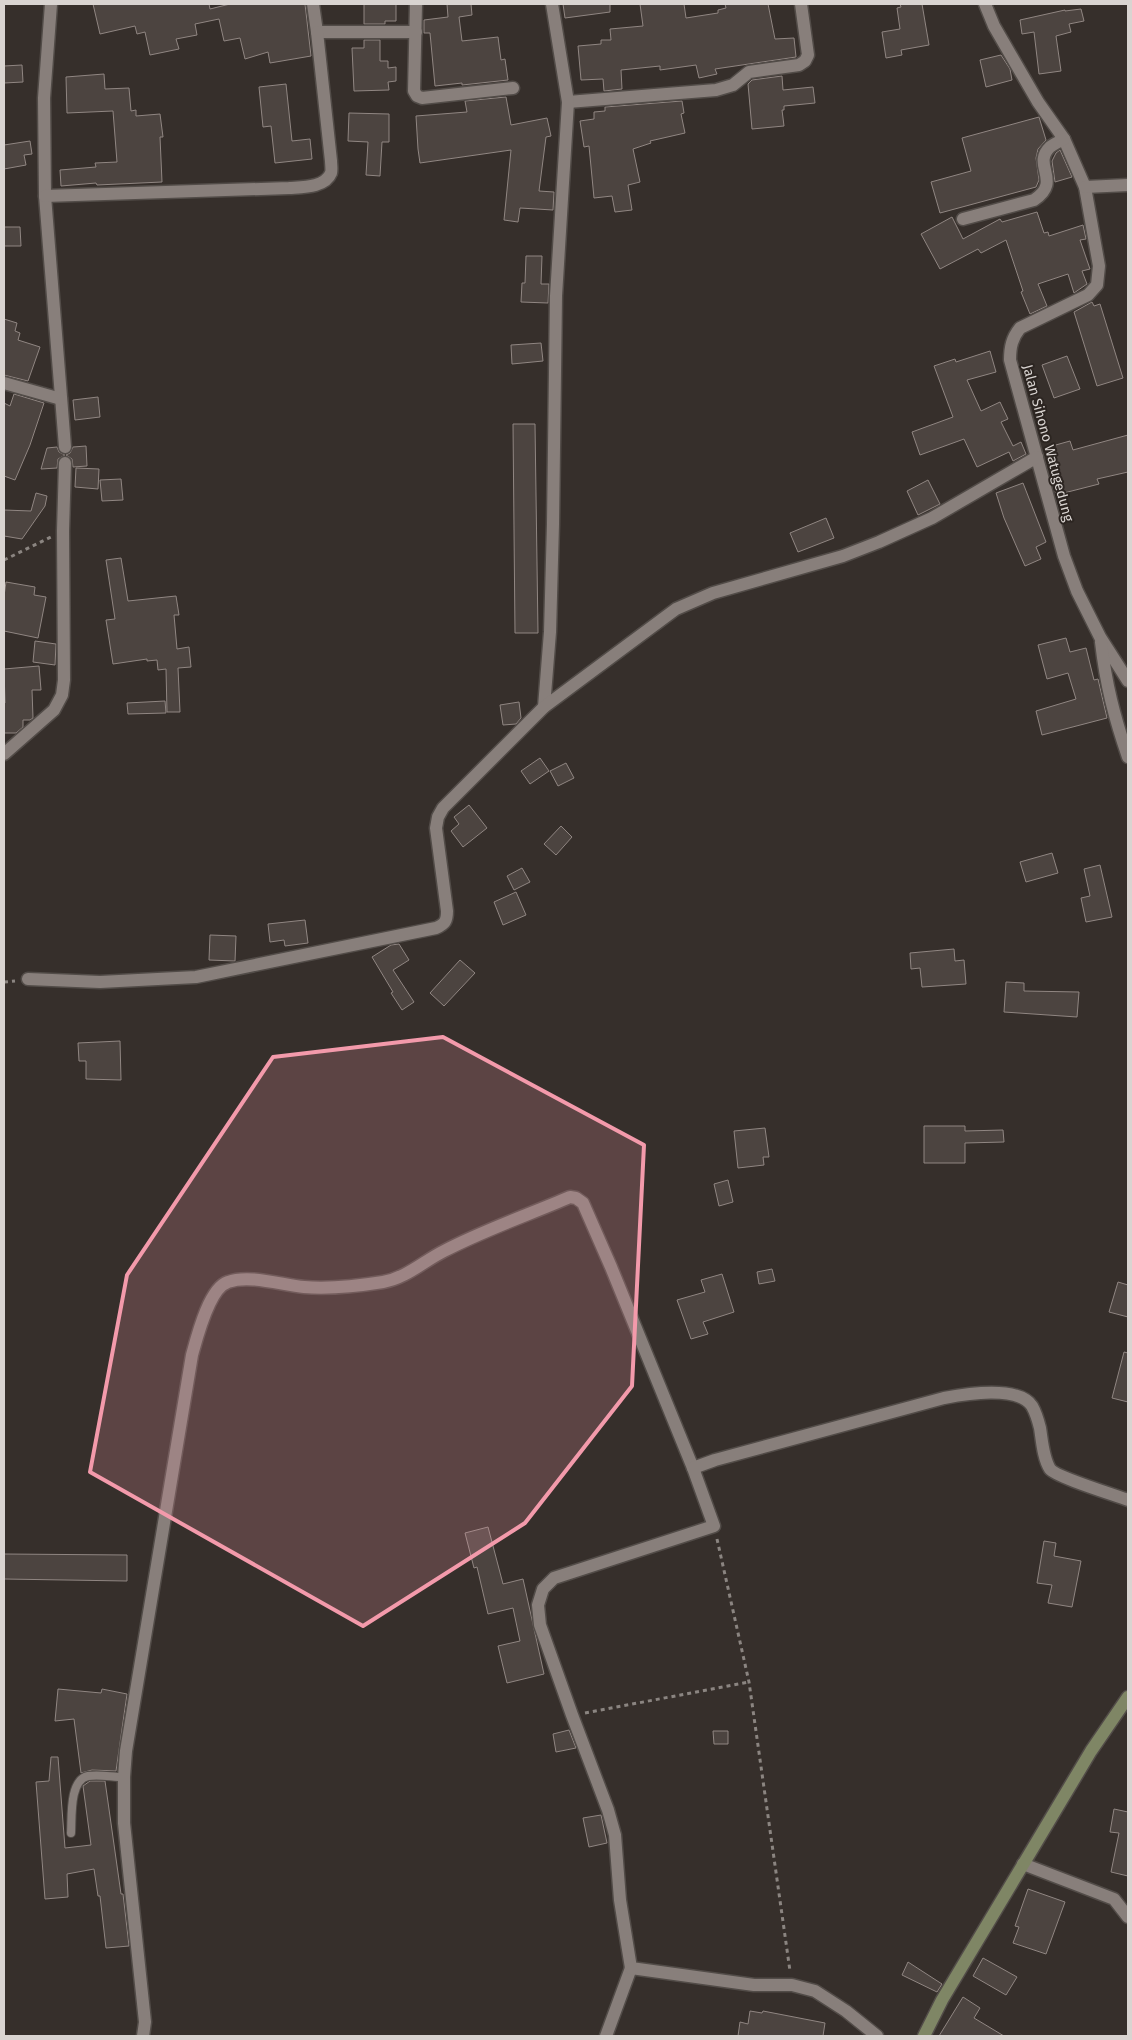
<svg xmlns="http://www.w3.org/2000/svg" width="1132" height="2040" viewBox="0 0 1132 2040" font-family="'Fira Sans',sans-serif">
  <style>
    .building { fill: #4c4440; stroke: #908682 }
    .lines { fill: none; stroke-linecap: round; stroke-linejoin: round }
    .lane-casing { stroke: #524c48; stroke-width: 10 }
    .street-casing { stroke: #524c48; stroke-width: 15 }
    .secondary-casing { stroke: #524c48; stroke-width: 15 }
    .path { stroke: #8b8581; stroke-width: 3; stroke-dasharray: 4 4; stroke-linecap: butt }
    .lane { stroke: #887f7b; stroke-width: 8 }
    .street { stroke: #887f7b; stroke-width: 12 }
    .secondary { stroke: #7f8665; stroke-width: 12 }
    .marked { fill: #f39aab; fill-opacity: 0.2; stroke: #f39aab; stroke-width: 4; stroke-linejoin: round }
    .labels { text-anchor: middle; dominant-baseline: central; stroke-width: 4; stroke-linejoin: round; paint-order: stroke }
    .street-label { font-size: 14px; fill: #d9d4d1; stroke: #2c2521 }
  </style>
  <rect width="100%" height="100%" fill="#362f2b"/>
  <g class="building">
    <polygon points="93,4 209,4 210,9 230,4 305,4 311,56 270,63 268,52 245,59 240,38 224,41 219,19 195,24 197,35 176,39 179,49 150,55 145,32 137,34 135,26 100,34"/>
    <polygon points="364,4 396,4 396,21 385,21 385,24 364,24"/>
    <polygon points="447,4 471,4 472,15 459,17 462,41 498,37 501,60 505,59 508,80 462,85 462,83 435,86 430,33 424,33 424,20 448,17"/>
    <polygon points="563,4 610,4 610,12 565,18"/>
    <polygon points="640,4 684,4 686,18 718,13 718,10 726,8 725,4 768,4 775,39 794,38 796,57 715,69 717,74 699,78 696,65 660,70 660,66 621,70 622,89 604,91 603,79 581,80 578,46 601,44 601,40 611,40 610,29 643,26"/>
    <polygon points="900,4 922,4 929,45 901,50 902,55 886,58 882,32 900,29 897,8 901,7"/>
    <polygon points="1081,9 1084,21 1069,24 1071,32 1056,36 1061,71 1039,74 1034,32 1022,34 1020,20 1065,10 1065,11"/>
    <polygon points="364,40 380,40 380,61 388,61 388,68 396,67 396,81 388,82 389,90 354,91 352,48 364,48"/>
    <polygon points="1001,55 1010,69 1012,80 986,87 980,60"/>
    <polygon points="22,65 23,82 4,83 4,66"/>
    <polygon points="104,74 105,89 129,88 131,111 136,110 136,116 160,114 163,137 160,137 162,182 97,185 96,183 61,186 60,170 96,167 95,163 117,162 113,111 67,113 66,77"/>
    <polygon points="782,76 783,90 813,87 815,103 784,106 784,110 782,110 784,126 752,129 748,84 752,80"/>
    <polygon points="286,84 292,141 310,139 312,159 275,163 271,126 263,127 259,87"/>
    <polygon points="506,97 511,125 547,118 551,136 546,137 539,191 554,192 553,210 520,208 518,222 504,220 511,150 420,163 418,149 416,116 467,112 465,101"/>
    <polygon points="682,101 684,113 681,114 685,133 650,141 651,143 633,149 640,182 628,185 632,210 615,212 612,196 594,198 589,146 584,147 580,121 594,119 594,112 605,111 605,107"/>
    <polygon points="349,113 389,114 389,142 382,142 380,176 366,175 368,142 348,141"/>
    <polygon points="1039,117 1046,140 1038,149 1036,158 1039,180 1036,187 940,213 931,182 971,171 962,138"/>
    <polygon points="30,141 32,154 24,155 26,165 4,169 4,145"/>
    <polygon points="1060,150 1072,177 1055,182 1052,161 1056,153"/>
    <polygon points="1037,212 1044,233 1048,232 1049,236 1083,225 1086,239 1080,240 1090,269 1082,271 1087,284 1074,293 1068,274 1038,284 1047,306 1030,314 1021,292 1023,291 1006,240 981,253 978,249 940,269 921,234 952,217 963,239 1000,219 1002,222"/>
    <polygon points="4,227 20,227 21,246 4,246"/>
    <polygon points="526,256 542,256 541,284 549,284 548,303 521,302 522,283 525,283"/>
    <polygon points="1092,302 1094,306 1100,304 1123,378 1097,386 1074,312"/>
    <polygon points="4,319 17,323 15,331 20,333 18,340 40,347 28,381 4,375"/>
    <polygon points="541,343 543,361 512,364 511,345"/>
    <polygon points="990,351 996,372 967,380 981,411 1000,402 1008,419 1001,422 1013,446 1021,442 1026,454 1013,461 1009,452 977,467 964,439 920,455 912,432 953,417 934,366 955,359 956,362"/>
    <polygon points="1067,356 1080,389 1054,398 1042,365"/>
    <polygon points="14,394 44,403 30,445 15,480 4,476 4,403 10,406"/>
    <polygon points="98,397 100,417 75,420 73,400"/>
    <polygon points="513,424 535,424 538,633 515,633"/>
    <polygon points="1128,435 1128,472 1097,479 1099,484 1056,495 1045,448 1070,441 1073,450"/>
    <polygon points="86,446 87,466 73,467 72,459 66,455 70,453 73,447"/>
    <polygon points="57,447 59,452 65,455 58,459 57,468 41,469 47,448"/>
    <polygon points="76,468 99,469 98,489 75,487"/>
    <polygon points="121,479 123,500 102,501 100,480"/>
    <polygon points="928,480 940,504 918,515 907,491"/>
    <polygon points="1023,483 1046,542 1036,547 1041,559 1025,566 1004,518 996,493"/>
    <polygon points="36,493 47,496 45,506 22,539 4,536 4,510 31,511"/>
    <polygon points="826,518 834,538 798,552 790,533"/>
    <polygon points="121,558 128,601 176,596 179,615 174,615 177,649 189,647 191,667 178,668 180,712 167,712 166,669 158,670 157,660 147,661 147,659 113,664 106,620 115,619 106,560"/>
    <polygon points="6,582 35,587 34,595 46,597 38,638 4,631 4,596"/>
    <polygon points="1066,638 1070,652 1086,648 1094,680 1098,679 1107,718 1042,735 1036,711 1076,699 1068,673 1047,679 1038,645"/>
    <polygon points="35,641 56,644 55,665 33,662"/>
    <polygon points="39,666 41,690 32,690 33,718 30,720 23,720 23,727 16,733 4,733 4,703 5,703 4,669"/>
    <polygon points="165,701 166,713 128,714 127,703"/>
    <polygon points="519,702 521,718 516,724 503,725 500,705"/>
    <polygon points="540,758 549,771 530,784 521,771"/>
    <polygon points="566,763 574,778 558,786 550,771"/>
    <polygon points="469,805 487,828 463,847 451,831 459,824 454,817"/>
    <polygon points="561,826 572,837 556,855 544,844"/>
    <polygon points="1052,853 1058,873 1026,882 1020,862"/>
    <polygon points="1100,865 1112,917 1086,922 1081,898 1090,896 1084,869"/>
    <polygon points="522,868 530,882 514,890 507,876"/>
    <polygon points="516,892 526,915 503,925 494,902"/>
    <polygon points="305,920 308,943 285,946 284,940 270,942 268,924"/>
    <polygon points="210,935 236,936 235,961 209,960"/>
    <polygon points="399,944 409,960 393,970 414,1002 402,1010 391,993 393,992 372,957 391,945"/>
    <polygon points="954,949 955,961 964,960 966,984 922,987 920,968 911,969 910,953"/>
    <polygon points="460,960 475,973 444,1006 430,993"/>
    <polygon points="1006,982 1024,983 1024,991 1079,992 1077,1017 1004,1012"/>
    <polygon points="120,1041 121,1080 86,1079 86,1061 79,1061 78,1043"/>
    <polygon points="924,1126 965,1126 965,1131 1003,1130 1004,1142 965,1143 965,1163 924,1163"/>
    <polygon points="765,1128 769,1157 763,1157 764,1165 738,1168 734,1131"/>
    <polygon points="728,1180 733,1202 719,1206 714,1184"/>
    <polygon points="772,1269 775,1281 759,1284 757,1272"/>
    <polygon points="722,1274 734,1312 703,1322 708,1334 691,1339 677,1300 705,1292 701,1280"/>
    <polygon points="1118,1282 1128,1285 1128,1317 1109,1312"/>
    <polygon points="1124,1352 1128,1353 1128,1402 1112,1398"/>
    <polygon points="488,1527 503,1584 523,1579 544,1674 507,1683 498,1646 520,1641 513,1608 488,1614 477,1567 474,1568 465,1533"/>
    <polygon points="1044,1541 1056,1543 1054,1556 1081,1561 1072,1607 1048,1603 1052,1585 1037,1583"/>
    <polygon points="4,1554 127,1555 127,1581 4,1579"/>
    <polygon points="58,1689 101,1693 102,1689 127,1694 116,1771 92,1770 81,1773 74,1719 55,1721"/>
    <polygon points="569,1730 576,1748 556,1752 553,1734"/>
    <polygon points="713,1731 728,1731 728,1744 714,1744"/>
    <polygon points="51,1757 58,1757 65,1848 91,1845 83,1786 90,1781 105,1781 121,1894 123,1894 129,1946 106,1948 100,1896 98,1896 94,1869 67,1874 68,1897 45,1899 36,1782 49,1781"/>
    <polygon points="1114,1809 1128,1812 1128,1876 1111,1872 1119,1833 1110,1832"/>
    <polygon points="601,1815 607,1843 589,1847 583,1818"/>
    <polygon points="1028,1889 1065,1902 1046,1954 1013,1943 1019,1927 1015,1926"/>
    <polygon points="983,1958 1017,1977 1006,1995 973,1976"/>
    <polygon points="908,1962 942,1984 937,1992 902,1975"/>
    <polygon points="963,1997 980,2008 974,2018 1004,2036 939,2036"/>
    <polygon points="750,2011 762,2013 763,2011 825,2023 823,2036 738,2036 740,2022 748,2024"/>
  </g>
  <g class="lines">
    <g class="lane-casing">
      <path id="lane" d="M 71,1833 C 72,1818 69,1780 88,1776 C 99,1774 112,1777 124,1777"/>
    </g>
    <g class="street-casing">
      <g id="street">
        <polyline points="51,4 44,98 45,196 65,447"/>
        <polyline points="313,4 317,32 416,32"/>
        <polyline points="416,4 414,91 417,96 422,98 513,88"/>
        <path d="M 985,4 L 994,26 L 1038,102 L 1064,139 L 1085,187 L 1099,266 L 1097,285 L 1088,295 L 1020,328 C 1012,338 1010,347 1010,360 L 1064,556 L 1077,591 L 1100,637 L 1128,681"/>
        <polyline points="568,102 716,90 733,85 749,72 799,65 805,61 808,55 801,4"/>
        <polyline points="1085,187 1128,185"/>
        <path d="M 45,196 L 289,188 C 301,187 325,188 331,173 C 332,170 331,164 331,161 L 317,32"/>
        <path d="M 963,219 L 1034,200 C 1063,181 1031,165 1050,147 C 1054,144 1060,141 1064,139"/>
        <polyline points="4,383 61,399"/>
        <path d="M 1101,642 C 1106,685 1114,716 1128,757"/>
        <polyline points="544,707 550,632 553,524 556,296 568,102 552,4"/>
        <polyline points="4,754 54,710 62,695 64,680 63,531 65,463"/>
        <path d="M 28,979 L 100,982 L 196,977 L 436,928 C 445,924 447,921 447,911 L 436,828 L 438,817 L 443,808 L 544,707 L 676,609 L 713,593 L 843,556 L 879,542 L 932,518 L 1037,457"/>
        <polyline points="1023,1864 1114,1899 1128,1917"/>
        <path d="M 143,2036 L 145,2022 L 124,1823 L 124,1777 L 126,1751 L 192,1355 C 197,1337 209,1288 228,1282 C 249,1274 282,1285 304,1287 C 329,1289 358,1286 383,1282 C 406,1278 424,1261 444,1251 C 484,1230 528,1215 570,1197 L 576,1198 L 583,1203 L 611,1267 L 693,1468"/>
        <polyline points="606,2036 631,1968"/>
        <path d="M 877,2036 L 846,2011 L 815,1991 L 792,1985 L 754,1985 L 631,1968 L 620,1900 L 615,1835 L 608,1810 L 572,1715 L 540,1625 L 538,1605 L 543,1589 L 554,1578 L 714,1526 L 693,1468 L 715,1460 L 944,1398 C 965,1394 1018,1385 1032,1406 C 1036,1413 1038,1420 1040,1428 C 1042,1440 1043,1458 1050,1469 C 1056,1477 1115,1495 1128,1500"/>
      </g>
    </g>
    <g class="secondary-casing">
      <polyline id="secondary" points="924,2036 942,2000 1091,1751 1128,1697"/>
    </g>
    <g class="path">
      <polyline points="4,560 51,537"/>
      <polyline points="4,982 15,981"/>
      <polyline points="717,1539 749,1682 790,1971"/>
      <polyline points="585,1713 749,1682"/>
    </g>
    <use href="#lane" class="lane"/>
    <use href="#street" class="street"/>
    <use href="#secondary" class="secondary"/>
  </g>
  <path class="marked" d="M 443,1037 L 644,1145 L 632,1386 L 525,1523 L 363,1626 L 90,1472 L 127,1275 L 273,1057 Z"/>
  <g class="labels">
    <g class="street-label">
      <text transform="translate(1048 443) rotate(75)">Jalan Sihono Watugedung</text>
    </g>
  </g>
  <rect width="1132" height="2040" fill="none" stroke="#d9d4d1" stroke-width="10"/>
</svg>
